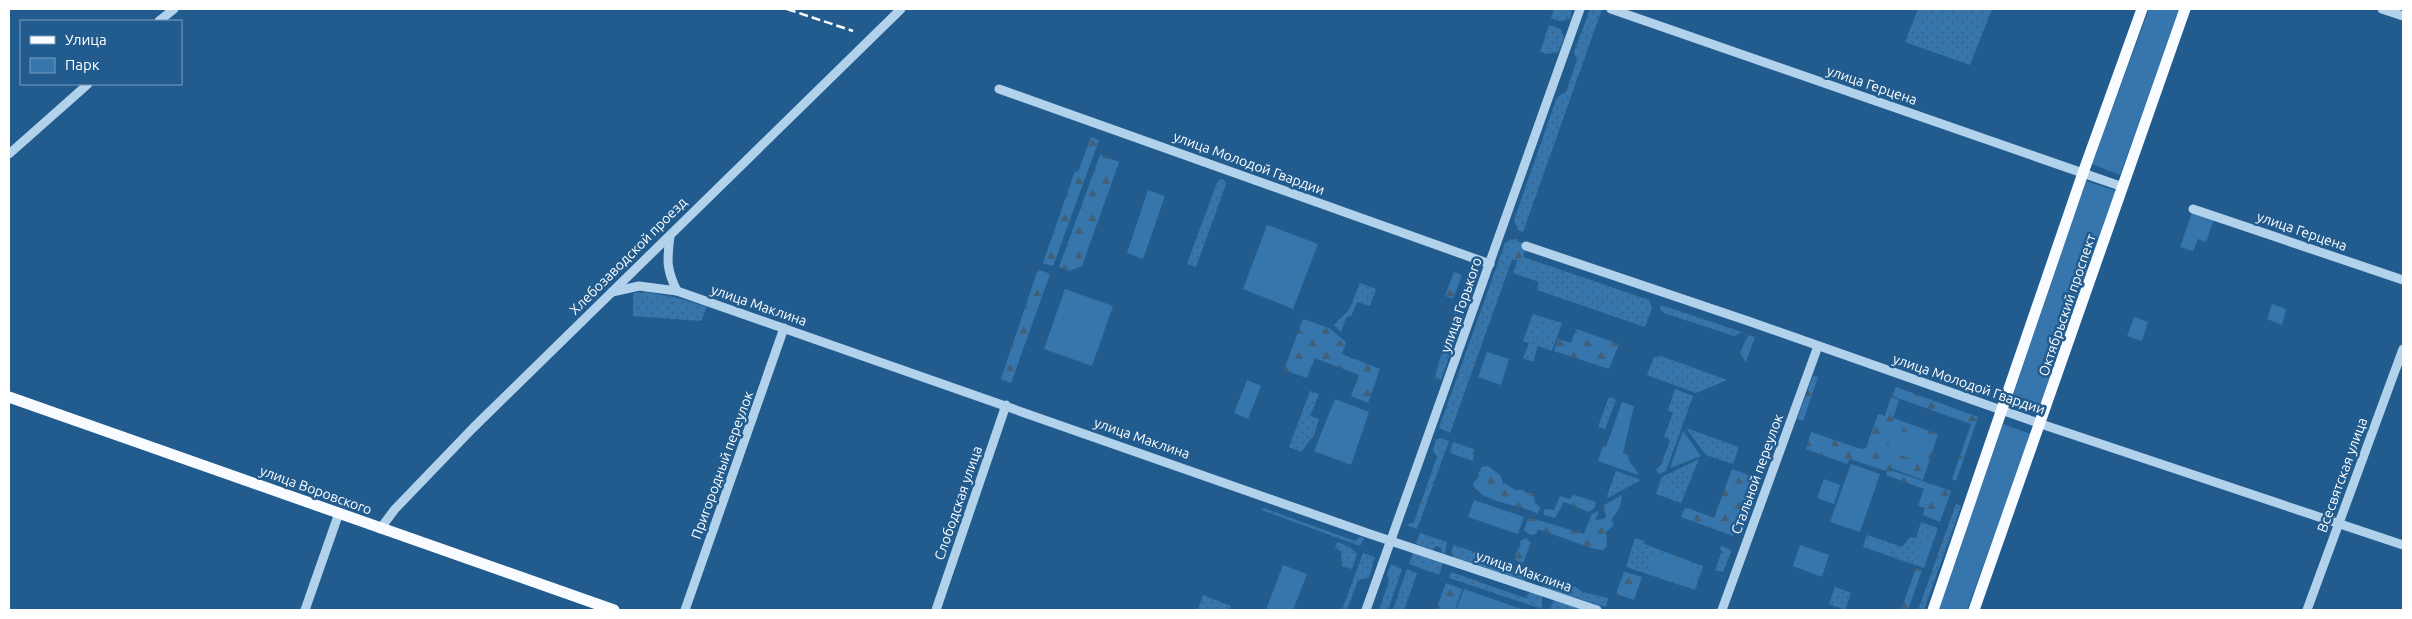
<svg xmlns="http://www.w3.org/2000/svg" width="2412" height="619" viewBox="0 0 2412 619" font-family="Ubuntu,sans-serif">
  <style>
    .grass { fill: url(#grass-dots) }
    .forest { fill: url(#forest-firs) }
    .park { fill: #3676ad }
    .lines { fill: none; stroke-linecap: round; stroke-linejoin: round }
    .minor { stroke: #b2d2ec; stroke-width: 9 }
    .major { stroke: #f8fbff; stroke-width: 11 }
    .rail { stroke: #fff; stroke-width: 2.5; stroke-dasharray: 9 4; stroke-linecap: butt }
    .labels { text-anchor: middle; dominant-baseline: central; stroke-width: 5; stroke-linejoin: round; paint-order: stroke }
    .street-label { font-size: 14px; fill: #fff; stroke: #225c8f }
  </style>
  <defs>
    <pattern id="grass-dots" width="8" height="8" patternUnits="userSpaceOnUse" patternTransform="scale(1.25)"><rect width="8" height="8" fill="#3676ad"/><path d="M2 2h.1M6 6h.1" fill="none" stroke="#425f78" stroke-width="1.8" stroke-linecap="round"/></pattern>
    <pattern id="forest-firs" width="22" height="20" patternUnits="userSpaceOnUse" patternTransform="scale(1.25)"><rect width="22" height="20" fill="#3676ad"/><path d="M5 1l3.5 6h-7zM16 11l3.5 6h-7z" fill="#425f78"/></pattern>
  </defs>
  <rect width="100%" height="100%" fill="#225c8f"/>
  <g class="grass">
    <polygon points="1554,9 1572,9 1570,19 1560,21 1551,18"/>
    <polygon points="1590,9 1602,9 1523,232 1518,230 1514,220 1557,97 1566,92 1577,60 1574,52"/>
    <polygon points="1918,9 1992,9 1970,65 1905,42"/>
    <polygon points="1549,25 1561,29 1564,38 1558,52 1546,54 1540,52"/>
    <polygon points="1223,179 1226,184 1196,267 1187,264 1217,183 1219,180"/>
    <polygon points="1517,239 1518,243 1450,433 1439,428 1505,243 1510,240"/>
    <polygon points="1521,251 1525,251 1523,257 1649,300 1652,308 1645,327 1537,290 1539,282 1513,273"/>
    <polygon points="1471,264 1477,268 1477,277 1441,380 1435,378 1439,362"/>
    <polygon points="1360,283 1376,289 1370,306 1357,302 1352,315 1346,318 1341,332 1334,325 1349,310"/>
    <polygon points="646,292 678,298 707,307 701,321 633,316 633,293"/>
    <polygon points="1661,305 1742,332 1734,336 1664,313 1660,309"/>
    <polygon points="1533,314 1562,323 1552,351 1538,346 1533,362 1523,358 1529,343 1523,341"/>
    <polygon points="1748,335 1755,337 1746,362 1740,353"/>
    <polygon points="1661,356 1727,380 1696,393 1647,375 1654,357"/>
    <polygon points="1675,389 1693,396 1666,471 1659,474 1656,469 1661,465 1670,440 1664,437 1673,413 1668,410"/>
    <polygon points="1310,391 1319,394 1310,416 1319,419 1314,435 1301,452 1289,447"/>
    <polygon points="1609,397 1616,400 1605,429 1598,427"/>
    <polygon points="1686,428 1739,447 1733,464 1706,455"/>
    <polygon points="1769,428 1778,433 1770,453 1761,451"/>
    <polygon points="1440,438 1449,441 1417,529 1406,525 1414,522 1437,457 1433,450 1436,440"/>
    <polygon points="1453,442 1474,449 1473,461 1450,453"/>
    <polygon points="1699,459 1681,503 1656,494 1662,477"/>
    <polygon points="1616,471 1641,480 1606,499"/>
    <polygon points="1956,504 1961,506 1924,610 1918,610"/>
    <polygon points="1263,508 1355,541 1360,537 1364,538 1361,545 1357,545 1262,510"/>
    <polygon points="1921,522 1938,528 1924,568 1863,547 1867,535 1902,547 1910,537 1916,538"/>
    <polygon points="1420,533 1447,542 1445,554 1441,553 1442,548 1435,546 1433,550 1416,544"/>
    <polygon points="1635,538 1645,541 1644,544 1703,566 1695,590 1626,567"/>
    <polygon points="1337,542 1350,547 1357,554 1352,569 1342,566 1341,551 1335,548"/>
    <polygon points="1454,545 1576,587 1582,592 1608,598 1606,607 1544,588 1541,581 1530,577 1524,581 1454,557 1451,552"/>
    <polygon points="1721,546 1728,548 1731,552 1723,572 1715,570 1722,551 1720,549"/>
    <polygon points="1363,553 1375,557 1369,578 1358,580 1347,610 1342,610"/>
    <polygon points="1413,553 1443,563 1439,575 1409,564"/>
    <polygon points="1391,564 1402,569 1388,610 1379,610 1389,581 1387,575"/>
    <polygon points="1407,569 1417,573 1404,610 1393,610"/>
    <polygon points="1451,572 1525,598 1531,591 1542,595 1542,609 1449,578"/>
    <polygon points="1835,587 1851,593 1845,610 1829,604"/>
    <polygon points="1203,595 1231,606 1229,610 1198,610"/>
    <polygon points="1554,600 1584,610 1550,610"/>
  </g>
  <g class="forest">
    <polygon points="1091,137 1099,140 1053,266 1043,263 1075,171 1078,172"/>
    <polygon points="1100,155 1119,162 1082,266 1069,271 1059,267"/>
    <polygon points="1515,241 1521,242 1525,247 1521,260 1513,260 1508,251 1509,246"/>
    <polygon points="1038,269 1050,274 1011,383 1001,379"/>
    <polygon points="1454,272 1462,275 1453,299 1445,296"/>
    <polygon points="1303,319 1329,328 1346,342 1342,354 1380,369 1368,403 1351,396 1359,375 1315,358 1307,378 1284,370"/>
    <polygon points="1576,329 1619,344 1609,369 1554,351 1558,339 1571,343"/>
    <polygon points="1813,376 1818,377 1803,421 1797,419"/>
    <polygon points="1896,387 1978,417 1956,481 1952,479 1971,424 1892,396"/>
    <polygon points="1891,397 1899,400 1893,418 1938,434 1923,480 1888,467 1886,471 1850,459 1847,464 1806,449 1811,432 1861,449 1866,448 1878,414 1885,416"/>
    <path d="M 1488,466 L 1501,476 L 1503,484 L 1506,484 L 1515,490 L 1524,490 L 1525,493 L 1533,493 L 1535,503 L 1540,507 L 1538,514 C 1521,504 1480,503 1473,484 L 1479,476 L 1478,473 L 1482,467 Z"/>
    <polygon points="1732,469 1756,478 1733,536 1681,517 1685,507 1714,518"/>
    <polygon points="1888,469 1951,491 1940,522 1923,515 1925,508 1918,506 1924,489 1886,475"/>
    <polygon points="1574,495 1596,502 1595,507 1589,512 1564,502 1555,518 1544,515 1544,509 1554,510 1560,496 1569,499"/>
    <path d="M 1622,495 L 1620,507 L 1612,520 L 1614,525 L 1606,532 L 1607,546 L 1603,550 L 1595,549 L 1540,530 L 1537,530 L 1537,533 C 1532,536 1528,535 1524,530 L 1528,519 L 1531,518 L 1584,534 L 1591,515 L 1599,511 L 1595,520 L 1604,519 L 1606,516 L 1603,506 Z"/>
    <polygon points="1526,538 1531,543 1523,563 1515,560 1516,553 1521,545 1520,541"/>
    <polygon points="1868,538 1892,547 1890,555 1865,545"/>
    <polygon points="1923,541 1931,543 1922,567 1915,564"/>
    <polygon points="1916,568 1922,570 1908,610 1901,610"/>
    <polygon points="1624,572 1642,577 1634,600 1616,594"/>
    <polygon points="1446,583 1462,589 1455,610 1436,610"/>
  </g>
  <g class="park">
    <polygon points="2149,9 2180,9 2120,175 2092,164"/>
    <polygon points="2086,181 2116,191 2041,405 2013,395"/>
    <polygon points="1148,190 1165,196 1143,259 1127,253"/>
    <polygon points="2192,212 2214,219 2206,242 2198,239 2193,251 2180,247"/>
    <polygon points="1267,225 1318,244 1293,309 1243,289"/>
    <polygon points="1065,289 1113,306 1092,366 1044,349"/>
    <polygon points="2272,304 2286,309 2282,325 2267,319"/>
    <polygon points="2134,317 2148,322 2142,341 2127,336"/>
    <polygon points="1487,352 1509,359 1501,385 1478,377"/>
    <polygon points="1247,380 1261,386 1248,419 1234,413"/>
    <polygon points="1335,399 1369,412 1351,465 1314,451"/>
    <polygon points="1622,402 1634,406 1623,453 1628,455 1629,461 1638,473 1638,475 1598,461 1603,446 1606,447"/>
    <polygon points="2003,424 2031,434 1967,610 1937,610"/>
    <polygon points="1894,428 1933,442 1926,464 1886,450"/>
    <polygon points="1683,431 1701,456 1670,468"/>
    <polygon points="1851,464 1880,474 1860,532 1830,522"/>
    <polygon points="1824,479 1840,485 1834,504 1817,498"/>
    <polygon points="1474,500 1524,517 1518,534 1468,517"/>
    <polygon points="1800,545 1829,555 1822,577 1793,566"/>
    <polygon points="1655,551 1698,566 1691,586 1648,571"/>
    <polygon points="1283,565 1307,574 1293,610 1266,610"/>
    <polygon points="1464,589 1524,610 1456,610"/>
  </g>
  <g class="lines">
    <g class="minor">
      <polyline points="1611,9 2123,187"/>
      <polyline points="2382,9 2403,16"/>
      <polyline points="159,21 174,9"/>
      <polyline points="999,89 1490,264"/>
      <polyline points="9,154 88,84"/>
      <polyline points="2193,209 2403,280"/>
      <path d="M 670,236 C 667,260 666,269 677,291"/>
      <polyline points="1526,246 1748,321 2041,424 2403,545"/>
      <polyline points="612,292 639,286 677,291 1367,533 1597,610"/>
      <polyline points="380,529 395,509 473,428 901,9"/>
      <polyline points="305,610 339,513"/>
      <polyline points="685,610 784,328"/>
      <polyline points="936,610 1006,405"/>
      <polyline points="1366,610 1580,9"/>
      <polyline points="1722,610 1818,346"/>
      <polyline points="2307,610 2403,349"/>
    </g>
    <g class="major">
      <polyline points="9,397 614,610"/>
      <polyline points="1933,610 2083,173 2142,9"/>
      <polyline points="1974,610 2185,9"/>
    </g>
    <polyline class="rail" points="787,9 853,31"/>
  </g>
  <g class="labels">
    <g class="street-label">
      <text transform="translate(1872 85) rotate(19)">улица Герцена</text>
      <text transform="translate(1249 163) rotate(20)">улица Молодой Гвардии</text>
      <text transform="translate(2302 231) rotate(19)">улица Герцена</text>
      <text transform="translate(628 256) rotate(-45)">Хлебозаводской проезд</text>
      <text transform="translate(759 305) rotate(19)">улица Маклина</text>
      <text transform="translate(1461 305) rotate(-71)">улица Горького</text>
      <text transform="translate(2067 305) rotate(-71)">Октябрьский проспект</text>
      <text transform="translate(1969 384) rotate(19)">улица Молодой Гвардии</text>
      <text transform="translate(1142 438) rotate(19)">улица Маклина</text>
      <text transform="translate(722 465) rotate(-70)">Пригородный переулок</text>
      <text transform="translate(1757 474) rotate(-70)">Стальной переулок</text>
      <text transform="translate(2342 475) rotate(-70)">Всесвятская улица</text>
      <text transform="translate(316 490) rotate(20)">улица Воровского</text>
      <text transform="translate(958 503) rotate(-71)">Слободская улица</text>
      <text transform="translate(1524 571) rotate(19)">улица Маклина</text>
    </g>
  </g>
  <rect width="2412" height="619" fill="none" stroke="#ffffff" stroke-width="20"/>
  <rect x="20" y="20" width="162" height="65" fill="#225c8f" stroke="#7a9dbc"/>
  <rect x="30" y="36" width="25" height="8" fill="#f8fbff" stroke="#7a9dbc"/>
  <text x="65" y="45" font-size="15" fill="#ffffff">Улица</text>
  <rect x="30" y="58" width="25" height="15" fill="#3676ad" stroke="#7a9dbc"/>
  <text x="65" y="70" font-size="15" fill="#ffffff">Парк</text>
</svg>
